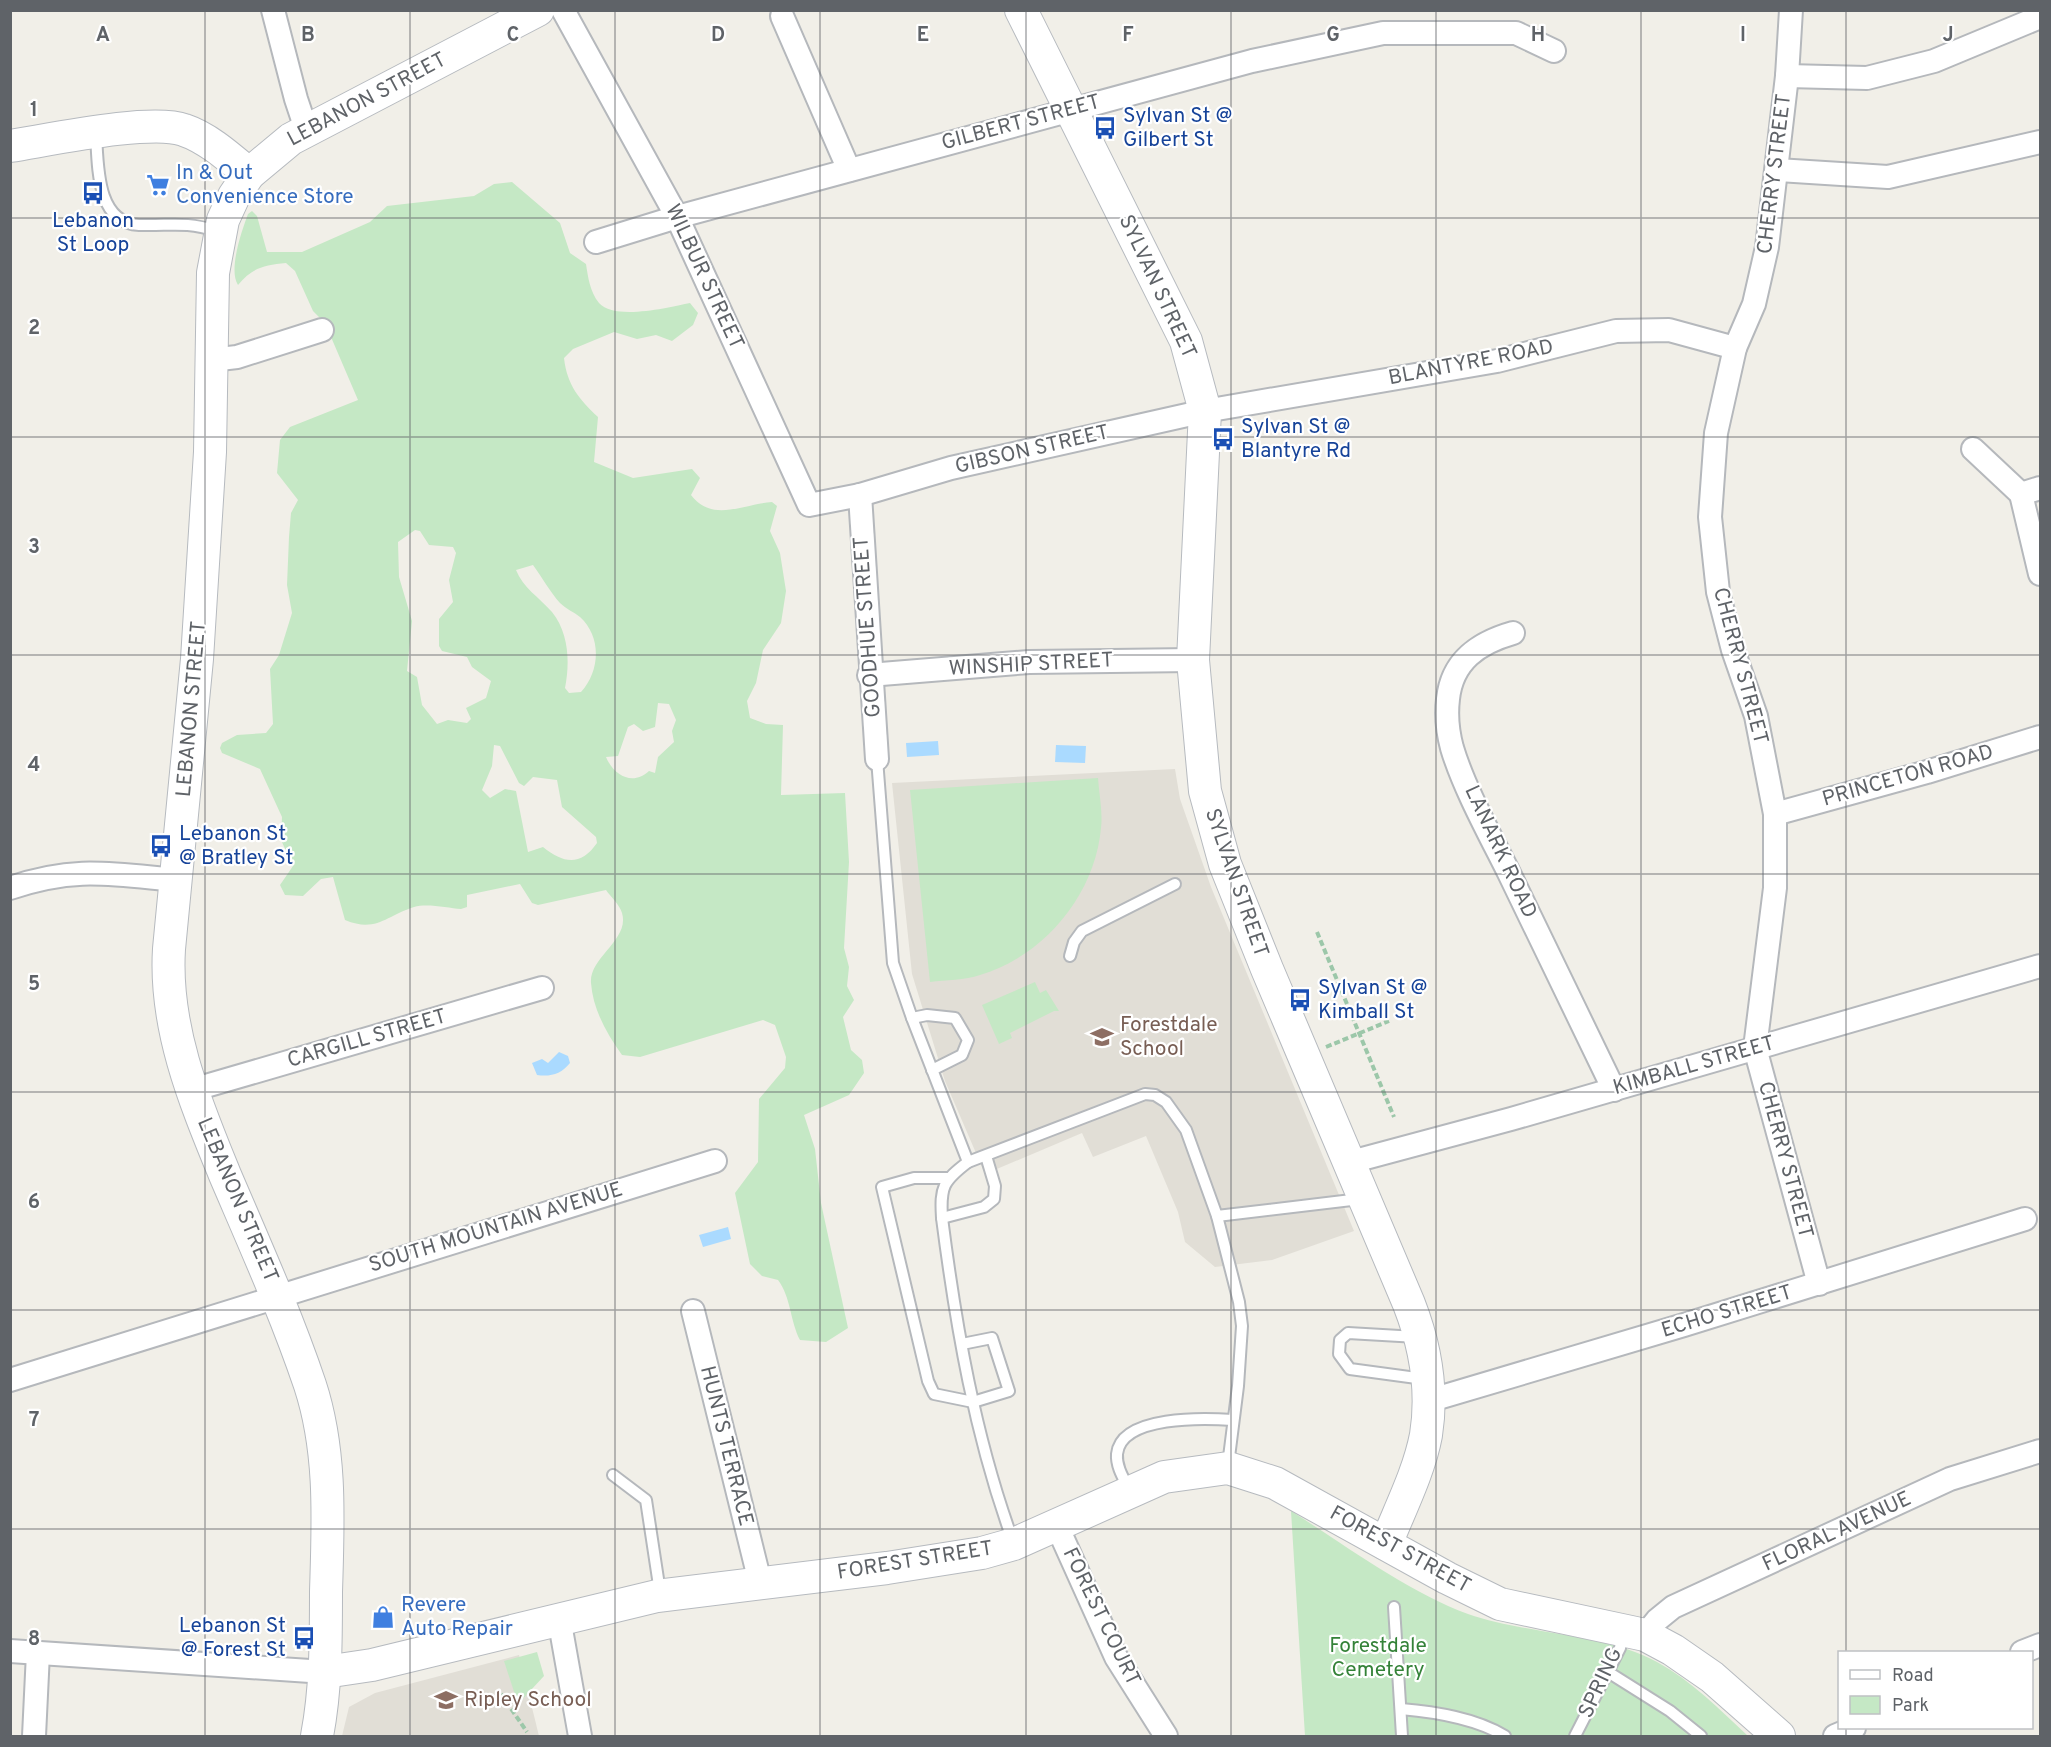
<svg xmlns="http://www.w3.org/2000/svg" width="2051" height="1747" viewBox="0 0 2051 1747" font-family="Overpass,sans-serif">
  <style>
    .education { fill: #e1ded6 }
    .green { fill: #c5e8c5; fill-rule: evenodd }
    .water { fill: #aadaff }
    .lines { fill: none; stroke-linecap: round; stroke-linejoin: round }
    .lane-casing { stroke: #b5b8bc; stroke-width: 14 }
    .street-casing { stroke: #b5b8bc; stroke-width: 26 }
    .secondary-casing { stroke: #b6babf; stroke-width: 34 }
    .path { stroke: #9cc7a9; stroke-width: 4; stroke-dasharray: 6 3; stroke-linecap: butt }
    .lane { stroke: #fff; stroke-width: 10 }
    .street { stroke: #fff; stroke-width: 22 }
    .secondary { stroke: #fff; stroke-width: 32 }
    .grid { fill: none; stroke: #5f6368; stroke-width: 1.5; stroke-opacity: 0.55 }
    .labels { text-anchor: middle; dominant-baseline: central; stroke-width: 4.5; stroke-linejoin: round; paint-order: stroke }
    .street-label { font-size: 21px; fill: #5f6368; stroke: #fff }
    .transit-label { font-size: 21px; fill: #164399; stroke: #fff; text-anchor: start }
    .shop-label { font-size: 21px; fill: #366cbe; stroke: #fff; text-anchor: start }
    .education-label { font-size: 21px; fill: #785e54; stroke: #fff; text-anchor: start }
    .park-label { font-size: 21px; fill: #348238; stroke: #fff }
    .grid-label { font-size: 20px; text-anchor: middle; font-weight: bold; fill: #5f6368; stroke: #fff; stroke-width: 4.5; stroke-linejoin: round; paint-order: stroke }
  </style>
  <rect width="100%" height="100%" fill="#f1efe8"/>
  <g class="education">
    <polygon points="1175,769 1180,799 1211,887 1354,1231 1272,1260 1215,1267 1185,1242 1178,1212 1146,1136 1093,1157 1082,1133 985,1174 945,1081 912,974 892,783"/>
    <polygon points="519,1655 539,1736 342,1736 349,1707 375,1693"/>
  </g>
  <g class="green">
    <path d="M 512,182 L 560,223 L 570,253 L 586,264 C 588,277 590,292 599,303 C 615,321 670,307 690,303 L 698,313 L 693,325 L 672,341 L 656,335 L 637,339 L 614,332 L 573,349 L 564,358 C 567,385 579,399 598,417 L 594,462 L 633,478 L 692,469 L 700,478 L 691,495 C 712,523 743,504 772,502 L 777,506 L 770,531 L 780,553 L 786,591 L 781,623 L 763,650 L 756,683 L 747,701 L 750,718 L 766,724 L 783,725 L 781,795 L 845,793 L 849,862 L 844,948 L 849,967 L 847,986 L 854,1000 L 843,1017 L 851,1050 L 862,1060 L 864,1073 L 849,1095 L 804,1115 L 815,1149 L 821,1203 L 848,1328 L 826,1342 L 800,1340 C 790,1321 791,1297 778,1280 L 762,1276 L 750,1264 L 735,1193 L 758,1162 L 759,1099 L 785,1068 L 786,1057 L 775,1025 L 763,1020 L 640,1057 L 622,1055 C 607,1034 593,1010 591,983 C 589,957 630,940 622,913 C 620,905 610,896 606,890 L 538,905 L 532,903 L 520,884 L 467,895 L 467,907 L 461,909 C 448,908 427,903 414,907 C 386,916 376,933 345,920 L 333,877 L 321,879 L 303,896 L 285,895 L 280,885 L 293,866 L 281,840 L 282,817 L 260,769 L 222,753 L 220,748 L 222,743 L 237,735 L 266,733 L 273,724 L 270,669 L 279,655 L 292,613 L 287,585 L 289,537 L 291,513 L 298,500 L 277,473 L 280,440 L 290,427 L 358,400 L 325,323 L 313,311 L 295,271 L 286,263 C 264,265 252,268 238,285 C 228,270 242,230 248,214 L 252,211 L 257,216 L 267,252 L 302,252 L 370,222 L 387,206 L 474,196 L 494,184 ZM 415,530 L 420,531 L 429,545 L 453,547 L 456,553 L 449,580 L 453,602 L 439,619 L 439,646 L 442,651 L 467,657 L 472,667 L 491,681 L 486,698 L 466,708 L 471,719 L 467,723 L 448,720 L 437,724 L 422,705 L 417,677 L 407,671 L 412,621 L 399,577 L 398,542 ZM 533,565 C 542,577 550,592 560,603 C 566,609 574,612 580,617 C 602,637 600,671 581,692 L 569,693 L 565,688 C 570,663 569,633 552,612 C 539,597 523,588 516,570 ZM 658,703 L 669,704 L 676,720 L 672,731 L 674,742 L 658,757 L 655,773 L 649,771 C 633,786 614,776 606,757 L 618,756 L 628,727 L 634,724 L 643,731 L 655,727 ZM 494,745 L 500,746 L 519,783 L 524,786 L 533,777 L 557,780 L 562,807 L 596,837 L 597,843 C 581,866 564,864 543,847 L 528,852 L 516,791 L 505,789 L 490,798 L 482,790 L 492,766 Z"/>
    <path d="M 1098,778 C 1099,794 1103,812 1101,828 C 1095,895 1044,956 980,975 C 965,980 946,980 930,982 L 910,790 Z"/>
    <polygon points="1035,982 1040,993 1046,990 1059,1011 1054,1011 1010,1033 1012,1038 999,1044 982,1005"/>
    <path d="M 1291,1511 C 1345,1545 1408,1592 1468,1614 C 1525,1634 1607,1634 1657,1662 C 1692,1681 1719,1709 1748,1736 L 1305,1736 Z"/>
    <polygon points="537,1652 544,1676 518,1704 504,1661"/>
  </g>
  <g class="water">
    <polygon points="938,741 939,755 907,757 906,743"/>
    <polygon points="1056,745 1086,746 1085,763 1055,762"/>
    <path d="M 559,1052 L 568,1056 L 570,1063 C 561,1074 551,1077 537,1075 L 532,1063 L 542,1059 L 548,1063 Z"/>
    <polygon points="728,1227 731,1239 703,1247 699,1235"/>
  </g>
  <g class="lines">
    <g class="lane-casing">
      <g id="lane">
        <path d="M 96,134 C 98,165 96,223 139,225 C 172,226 183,221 217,231"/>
        <path d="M 877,759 L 893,963 L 912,1018 L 968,1162 C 943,1181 940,1187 942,1218 C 956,1327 975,1437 1013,1541"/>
        <polyline points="1070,956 1074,942 1082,931 1175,884"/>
        <polyline points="912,1018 927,1015 955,1018 968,1040 962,1055 932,1070"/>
        <polyline points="968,1162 1145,1094 1155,1095 1166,1102 1186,1130 1217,1216 1239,1302 1242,1326 1238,1386 1228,1465"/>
        <polyline points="947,1178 914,1178 882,1187 928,1381 934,1394 973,1402 1009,1391 992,1338 962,1344"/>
        <polyline points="1217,1216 1360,1199"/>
        <polyline points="942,1218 984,1207 994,1199 995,1186 986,1156"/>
        <polyline points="1417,1337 1348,1333 1340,1340 1339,1354 1350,1369 1424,1379"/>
        <polyline points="613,1475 646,1500 660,1592"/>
        <path d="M 1129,1489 C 1124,1479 1116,1467 1117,1454 C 1121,1415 1205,1418 1233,1420"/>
        <polyline points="1394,1607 1402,1736"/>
        <polyline points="1608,1672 1670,1711 1701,1736"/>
        <path d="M 1401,1709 C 1436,1712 1475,1718 1505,1736"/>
        <polyline points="1575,1736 1620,1648 1623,1632"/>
      </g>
    </g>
    <g class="street-casing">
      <g id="street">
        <polyline points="273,10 296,99 306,129"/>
        <polyline points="563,10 677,217 809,505 860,495 951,468 1205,411 1497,361 1616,331 1669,330 1735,348"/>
        <polyline points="1791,10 1787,76 1767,247 1754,304 1735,348 1716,433 1710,517 1718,592 1733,650 1756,716 1775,814 1775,888 1755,1048 1819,1284"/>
        <polyline points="782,16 849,170"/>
        <polyline points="1787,76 1867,78 1934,61 2040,17"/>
        <polyline points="1777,170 1888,177 2040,142"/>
        <polyline points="596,242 677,217 1252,61 1383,33 1516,33 1554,51"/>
        <polyline points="211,360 237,357 322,330"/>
        <polyline points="1973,449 2021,494"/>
        <polyline points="2040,488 2021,494 2040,574"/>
        <polyline points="860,495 877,759"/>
        <path d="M 1513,633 C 1478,643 1452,661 1448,699 C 1446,715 1448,733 1452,748 C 1464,788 1490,835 1509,873 C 1544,945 1579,1017 1614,1090"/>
        <polyline points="869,675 1029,662 1193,660"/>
        <polyline points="1775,814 1927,772 2040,737"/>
        <path d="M 10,888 C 75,866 110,874 176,880"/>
        <polyline points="192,1090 542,988"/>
        <polyline points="1347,1163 1511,1119 2040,966"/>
        <polyline points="693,1311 760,1582"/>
        <polyline points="10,1380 715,1161"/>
        <polyline points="1428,1401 1684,1325 2025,1219"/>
        <polyline points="1057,1526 1116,1657 1166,1736"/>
        <polyline points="559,1618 580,1736"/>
        <polyline points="1645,1635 1657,1620 1673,1607 1950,1479 2040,1451"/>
        <polyline points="10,1651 325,1672"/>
        <polyline points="2022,1652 2040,1645"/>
        <polyline points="34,1736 38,1653"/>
        <polyline points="1835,1736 1854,1728"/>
      </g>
    </g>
    <g class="secondary-casing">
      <g id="secondary">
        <path d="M 1021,10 L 1186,341 L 1205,411 L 1193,660 L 1205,791 L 1225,864 L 1267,969 L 1409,1304 C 1425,1345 1433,1391 1426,1435 C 1419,1472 1400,1509 1386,1544"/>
        <path d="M 10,146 C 49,140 151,118 184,130 C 208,138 230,158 249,174"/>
        <polyline points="325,1672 372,1665 657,1596 887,1568 982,1553 1014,1544 1164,1477 1228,1468 1275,1483 1447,1578 1500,1604 1645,1635 1673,1650 1712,1677 1779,1736"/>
        <path d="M 317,1736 C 326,1689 326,1640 326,1592 C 328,1523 332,1452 310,1385 C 286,1314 255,1245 225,1175 C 196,1104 164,1029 169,949 L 197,659 L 210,452 L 213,273 L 223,220 L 234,196 L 249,174 L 291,139 L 538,10"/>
      </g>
    </g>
    <g class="path">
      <polyline points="1317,932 1394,1117"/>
      <polyline points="1326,1047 1389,1021"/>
      <polyline points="501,1694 527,1732"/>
    </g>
    <use href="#lane" class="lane"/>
    <use href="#street" class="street"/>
    <use href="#secondary" class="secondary"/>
  </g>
  <path class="grid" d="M 205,10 L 205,1736M 410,10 L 410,1736M 615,10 L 615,1736M 820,10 L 820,1736M 1026,10 L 1026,1736M 1231,10 L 1231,1736M 1436,10 L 1436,1736M 1641,10 L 1641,1736M 1846,10 L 1846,1652M 10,218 L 2040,218M 10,437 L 2040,437M 10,655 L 2040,655M 10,874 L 2040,874M 10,1092 L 2040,1092M 10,1310 L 2040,1310M 10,1529 L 2040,1529M 1846,1728 L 1846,1736"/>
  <defs>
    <g id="bus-bare" transform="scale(1.8)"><path d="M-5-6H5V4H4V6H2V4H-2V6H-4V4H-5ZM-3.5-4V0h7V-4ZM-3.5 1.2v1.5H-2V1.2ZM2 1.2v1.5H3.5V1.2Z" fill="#1a4fb4" stroke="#fff" stroke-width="2.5" paint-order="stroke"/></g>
    <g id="supermarket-bare" transform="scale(1.8)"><path d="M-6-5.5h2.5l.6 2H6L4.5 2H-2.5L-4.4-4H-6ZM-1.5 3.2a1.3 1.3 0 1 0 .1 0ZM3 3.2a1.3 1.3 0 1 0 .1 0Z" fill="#3f7fe0" stroke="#fff" stroke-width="2.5" paint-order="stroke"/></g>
    <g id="school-bare" transform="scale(1.8)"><path d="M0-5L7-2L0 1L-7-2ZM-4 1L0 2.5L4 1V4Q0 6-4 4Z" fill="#8d6e63" stroke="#fff" stroke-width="2.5" paint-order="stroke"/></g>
    <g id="shop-bare" transform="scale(1.8)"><path d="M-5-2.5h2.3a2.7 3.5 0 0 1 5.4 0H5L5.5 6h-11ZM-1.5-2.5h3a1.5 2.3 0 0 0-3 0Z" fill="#3f7fe0" stroke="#fff" stroke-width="2.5" paint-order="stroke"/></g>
  </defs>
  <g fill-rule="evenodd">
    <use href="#bus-bare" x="1105" y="128"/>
    <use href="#supermarket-bare" x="158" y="185"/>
    <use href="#bus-bare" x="93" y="193"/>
    <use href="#bus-bare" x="1223" y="439"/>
    <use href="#bus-bare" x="161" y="846"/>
    <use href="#bus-bare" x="1300" y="1000"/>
    <use href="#school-bare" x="1102" y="1037"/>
    <use href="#shop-bare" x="383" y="1617"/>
    <use href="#bus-bare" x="304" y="1638"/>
    <use href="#school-bare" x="446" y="1700"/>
  </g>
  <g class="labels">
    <g class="street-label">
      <text transform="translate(367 100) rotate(-28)">LEBANON STREET</text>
      <text transform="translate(1021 123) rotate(-15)">GILBERT STREET</text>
      <text transform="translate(1775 174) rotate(-83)">CHERRY STREET</text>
      <text transform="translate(704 277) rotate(65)">WILBUR STREET</text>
      <text transform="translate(1157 287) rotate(65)">SYLVAN STREET</text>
      <text transform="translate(1471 363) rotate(-11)">BLANTYRE ROAD</text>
      <text transform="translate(1032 450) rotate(-13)">GIBSON STREET</text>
      <text transform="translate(868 627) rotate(-94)">GOODHUE STREET</text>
      <text transform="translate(1031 665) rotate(-3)">WINSHIP STREET</text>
      <text transform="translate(1740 666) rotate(75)">CHERRY STREET</text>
      <text transform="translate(192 709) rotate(-85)">LEBANON STREET</text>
      <text transform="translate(1908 776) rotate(-16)">PRINCETON ROAD</text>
      <text transform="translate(1500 852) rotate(65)">LANARK ROAD</text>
      <text transform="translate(1236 883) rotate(71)">SYLVAN STREET</text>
      <text transform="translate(367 1039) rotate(-16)">CARGILL STREET</text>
      <text transform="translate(1694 1066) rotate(-16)">KIMBALL STREET</text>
      <text transform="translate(1785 1160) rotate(75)">CHERRY STREET</text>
      <text transform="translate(237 1200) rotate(67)">LEBANON STREET</text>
      <text transform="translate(496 1228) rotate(-17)">SOUTH MOUNTAIN AVENUE</text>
      <text transform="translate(1727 1312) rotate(-17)">ECHO STREET</text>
      <text transform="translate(726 1446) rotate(76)">HUNTS TERRACE</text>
      <text transform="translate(1837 1532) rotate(-25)">FLORAL AVENUE</text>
      <text transform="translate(1400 1550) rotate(29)">FOREST STREET</text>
      <text transform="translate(915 1561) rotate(-9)">FOREST STREET</text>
      <text transform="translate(1101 1617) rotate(64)">FOREST COURT</text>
      <text transform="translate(1601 1683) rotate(-65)">SPRING</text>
    </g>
    <g class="transit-label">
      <text x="1123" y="116">Sylvan St @<tspan x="1123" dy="24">Gilbert St</tspan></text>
      <text x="93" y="221" text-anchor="middle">Lebanon<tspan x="93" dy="24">St Loop</tspan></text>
      <text x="1241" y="427">Sylvan St @<tspan x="1241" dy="24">Blantyre Rd</tspan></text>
      <text x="179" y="834">Lebanon St<tspan x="179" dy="24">@ Bratley St</tspan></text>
      <text x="1318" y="988">Sylvan St @<tspan x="1318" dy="24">Kimball St</tspan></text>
      <text x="286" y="1626" text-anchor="end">Lebanon St<tspan x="286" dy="24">@ Forest St</tspan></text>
    </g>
    <g class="shop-label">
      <text x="176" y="173">In &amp; Out<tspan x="176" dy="24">Convenience Store</tspan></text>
      <text x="401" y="1605">Revere<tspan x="401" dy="24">Auto Repair</tspan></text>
    </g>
    <g class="education-label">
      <text x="1120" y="1025">Forestdale<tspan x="1120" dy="24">School</tspan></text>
      <text x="464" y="1700">Ripley School</text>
    </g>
    <g class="park-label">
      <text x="1378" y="1646">Forestdale<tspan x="1378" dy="24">Cemetery</tspan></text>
    </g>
  </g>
  <g class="grid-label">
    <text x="103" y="41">A</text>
    <text x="308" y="41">B</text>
    <text x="513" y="41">C</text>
    <text x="718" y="41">D</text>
    <text x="923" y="41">E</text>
    <text x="1128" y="41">F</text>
    <text x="1333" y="41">G</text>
    <text x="1538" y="41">H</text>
    <text x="1743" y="41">I</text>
    <text x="1948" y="41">J</text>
    <text x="34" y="116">1</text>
    <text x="34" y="334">2</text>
    <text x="34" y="553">3</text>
    <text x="34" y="771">4</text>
    <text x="34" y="990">5</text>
    <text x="34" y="1208">6</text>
    <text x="34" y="1426">7</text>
    <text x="34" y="1645">8</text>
  </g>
  <rect width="2051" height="1747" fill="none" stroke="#5f6368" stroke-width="24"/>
  <rect x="1838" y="1651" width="195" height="78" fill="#ffffff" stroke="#bfc1c3" stroke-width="1.5"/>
  <rect x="1850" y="1670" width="30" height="9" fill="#ffffff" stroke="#bfc1c3" stroke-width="1.5"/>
  <text x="1892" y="1681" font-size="18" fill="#5f6368">Road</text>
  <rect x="1850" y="1696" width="30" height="18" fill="#c5e8c5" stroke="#bfc1c3" stroke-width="1.5"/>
  <text x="1892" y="1711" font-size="18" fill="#5f6368">Park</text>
</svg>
